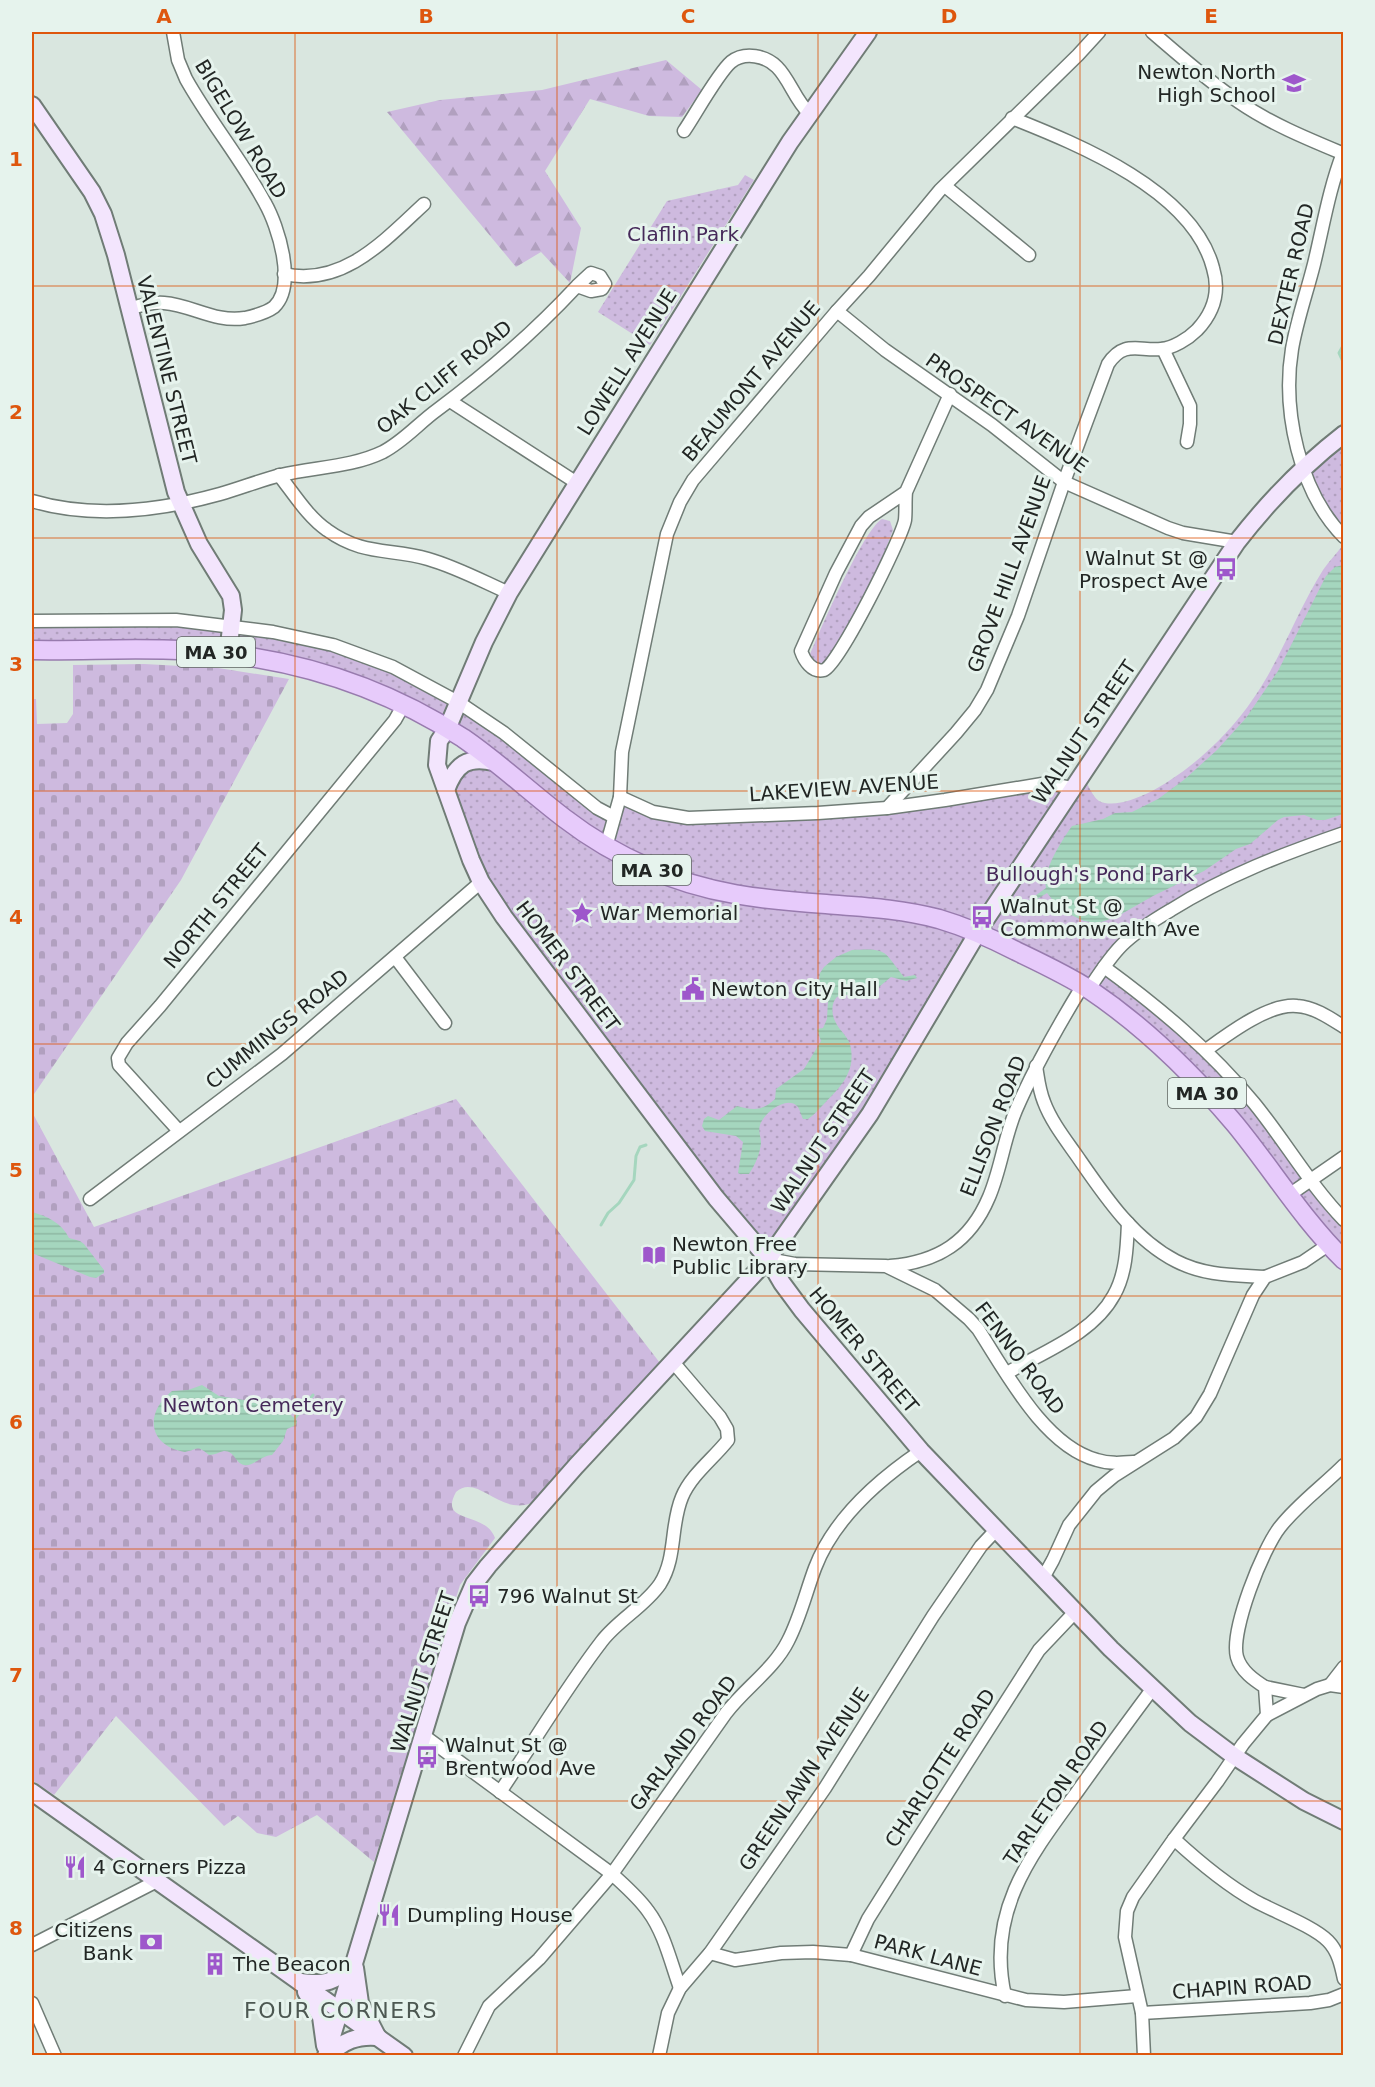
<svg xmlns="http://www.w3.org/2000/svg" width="1375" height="2087" viewBox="0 0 1375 2087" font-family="'DejaVu Sans',sans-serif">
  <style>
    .forest { fill: url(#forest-firs) }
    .cemetery { fill: url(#cemetery-stones) }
    .park { fill: url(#park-dots) }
    .water { fill: url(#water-rules) }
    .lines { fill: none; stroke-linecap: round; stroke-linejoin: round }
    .stream { stroke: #a5d6be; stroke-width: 3 }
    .street-casing { stroke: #707c76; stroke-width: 15 }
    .secondary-casing { stroke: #707c76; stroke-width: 20 }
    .primary-casing { stroke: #987bae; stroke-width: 21 }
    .street { stroke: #fff; stroke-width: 12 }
    .secondary { stroke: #f3e5fd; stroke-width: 16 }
    .primary { stroke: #e7cbfb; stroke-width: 18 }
    .grid { fill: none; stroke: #de560d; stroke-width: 1.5; stroke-opacity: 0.55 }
    .labels { text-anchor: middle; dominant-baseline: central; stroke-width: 6; stroke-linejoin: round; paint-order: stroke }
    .shield { fill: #e6f3ed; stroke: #5d6460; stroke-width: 1.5 }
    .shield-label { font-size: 18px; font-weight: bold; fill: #222624 }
    .poi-label { font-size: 20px; fill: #222624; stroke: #e6f3ed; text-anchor: start }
    .street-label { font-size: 20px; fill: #222624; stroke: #e6f3ed }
    .park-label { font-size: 20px; fill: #46295a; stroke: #e6f3ed }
    .quarter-label { font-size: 22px; letter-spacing: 1.5px; fill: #4d5852; stroke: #e6f3ed }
    .neatline { fill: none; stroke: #de560d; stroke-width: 2 }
    .grid-label { font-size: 20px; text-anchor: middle; font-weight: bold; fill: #de560d }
  </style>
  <defs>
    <pattern id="forest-firs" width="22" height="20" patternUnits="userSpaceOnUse" patternTransform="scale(1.5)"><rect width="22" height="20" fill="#cebadf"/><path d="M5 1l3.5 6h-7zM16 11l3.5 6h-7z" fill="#b1a0bf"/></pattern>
    <pattern id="cemetery-stones" width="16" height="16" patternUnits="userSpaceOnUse" patternTransform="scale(1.5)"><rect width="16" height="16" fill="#cebadf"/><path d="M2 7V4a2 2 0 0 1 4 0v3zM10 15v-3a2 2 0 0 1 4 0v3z" fill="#b1a0bf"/></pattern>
    <pattern id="park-dots" width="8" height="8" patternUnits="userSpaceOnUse" patternTransform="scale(1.5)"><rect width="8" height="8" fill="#cebadf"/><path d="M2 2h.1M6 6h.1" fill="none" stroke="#b1a0bf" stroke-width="1.8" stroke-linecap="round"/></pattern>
    <pattern id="water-rules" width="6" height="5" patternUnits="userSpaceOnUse" patternTransform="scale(1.5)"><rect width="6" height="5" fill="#a5d6be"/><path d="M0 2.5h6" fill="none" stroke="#8eb8a3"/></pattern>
  </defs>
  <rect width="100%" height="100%" fill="#d9e6df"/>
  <polygon class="forest" points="666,60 702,90 682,117 649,116 590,99 545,171 581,228 570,283 541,252 516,267 387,112 440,100 542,90"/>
  <g class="cemetery">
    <polygon points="144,664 218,668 289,679 181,880 32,1097 32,699 36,699 37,724 67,723 73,714 73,665"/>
    <path d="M 456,1099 L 660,1363 L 531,1503 C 500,1516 477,1473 456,1492 C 438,1525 485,1510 495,1538 L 460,1585 L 374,1862 L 317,1815 L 276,1837 L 257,1833 L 238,1816 L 224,1826 L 116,1716 L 54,1795 L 32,1780 L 32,1112 L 94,1227 Z"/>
  </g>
  <g class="park">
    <polygon points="745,175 754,180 650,345 598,312 667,201 738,185"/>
    <polygon points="1343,434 1343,537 1303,468"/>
    <path d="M 882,519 L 890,521 L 893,530 C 876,577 852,622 824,664 L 817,665 L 810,657 L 810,654 C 820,630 863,530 882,519 Z"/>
    <path d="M 1343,545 L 1343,833 L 1280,855 L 1164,914 L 1105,967 L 1206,1050 L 1343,1220 L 1343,1260 L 1289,1195 L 1135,1025 L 979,932 L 768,1259 L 504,917 L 446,790 L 475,759 L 463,739 L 288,664 L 32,650 L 32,621 L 176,620 L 311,639 L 425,683 L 613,817 L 620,797 L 653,812 L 818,813 L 1059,784 L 1080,776 C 1090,784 1091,796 1099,801 C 1113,808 1135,799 1148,793 C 1188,773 1228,736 1253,699 C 1281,659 1297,611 1323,570 C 1329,561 1337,553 1343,545 Z"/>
  </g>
  <g class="water">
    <path d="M 1343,565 L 1343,814 L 1325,820 L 1317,820 L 1304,815 L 1284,817 L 1278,820 L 1250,844 L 1236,849 L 1204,871 L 1153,896 L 1118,916 L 1105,921 L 1097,923 L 1084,921 L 1069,914 L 1056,904 L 1047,893 L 1026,906 L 1025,903 L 1046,888 C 1042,871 1062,840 1072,826 L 1103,819 L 1115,813 L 1132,812 L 1158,799 L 1185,779 L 1217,750 L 1246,718 L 1278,671 L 1326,576 L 1335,567 Z"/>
    <path d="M 852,950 C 889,948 883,951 904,977 L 915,975 L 917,978 L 906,981 L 891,977 L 868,996 L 857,998 L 843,994 C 832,996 830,1011 835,1021 C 839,1031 850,1037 851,1049 C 855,1075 838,1089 822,1106 C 817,1111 814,1115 808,1119 L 803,1119 C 801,1115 800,1109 797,1106 C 786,1095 763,1114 760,1125 C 758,1131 761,1137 761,1143 C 760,1154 755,1165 749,1174 L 740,1174 L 738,1173 L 743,1142 L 736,1136 L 705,1131 L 702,1126 L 704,1119 L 708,1116 L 719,1120 L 737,1106 C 753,1110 761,1112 775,1099 L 776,1089 L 804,1069 L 821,1041 L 817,1029 L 823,1028 L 827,1019 L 828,1000 L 819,981 L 820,973 L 824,967 L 836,957 Z"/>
    <path d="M 32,1212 C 47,1216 62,1223 69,1238 L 80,1241 L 84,1244 L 104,1270 L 104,1273 L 96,1278 L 90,1277 L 32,1253 Z"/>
    <path d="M 202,1385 L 219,1396 L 251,1401 L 281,1414 L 290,1414 L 297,1421 L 296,1425 L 287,1429 L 283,1441 L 272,1455 C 262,1455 253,1467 244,1465 C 235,1463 235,1451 224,1451 C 219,1452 215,1455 209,1455 C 196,1445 200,1449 185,1452 C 148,1446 144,1413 172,1391 L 188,1390 Z"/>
  </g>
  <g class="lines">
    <g class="stream">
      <polyline points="1344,344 1339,353 1344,364"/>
      <polyline points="601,1225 608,1213 619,1203 634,1180 636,1156 640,1147 646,1145"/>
      <polyline points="295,1418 313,1395"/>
    </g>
    <g class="street-casing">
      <g id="street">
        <path d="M 1152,32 C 1180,56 1208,81 1239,102 C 1271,124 1308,139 1344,154"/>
        <path d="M 684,131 C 695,115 718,73 731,62 C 745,51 766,56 777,67 C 790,80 795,100 809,113"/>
        <path d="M 1343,153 C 1329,189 1323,227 1314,264 C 1307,292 1297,320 1292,349 C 1282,410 1299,492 1344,537"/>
        <polyline points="945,186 1029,255"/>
        <path d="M 284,274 C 343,287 385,240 424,204"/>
        <path d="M 129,309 C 141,305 152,302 164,303 C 192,305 215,323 245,318 C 254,316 266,313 274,307 C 297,285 278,226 265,203 C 242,160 210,122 186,79 L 178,60 L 173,32"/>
        <polyline points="837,311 885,350 992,425 1064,482 1168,528 1183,533 1237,542"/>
        <polyline points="1163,349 1190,406 1190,424 1187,442"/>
        <polyline points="450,401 577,483"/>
        <path d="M 279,475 C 294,494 308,517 327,530 C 363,556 390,548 428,559 C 456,567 482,581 509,593"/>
        <path d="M 906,492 C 905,501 906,511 905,520 C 902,538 838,666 824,670 C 812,673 804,660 801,651 L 836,573 L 861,526 L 869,517 L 906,492 L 950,394"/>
        <path d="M 32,501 C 93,519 159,511 220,494 C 241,488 261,480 281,475 C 315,467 352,467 383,452 C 404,441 419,423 437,410 C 487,373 535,331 577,286 L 591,291 L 602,289 L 605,284 L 600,276 L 591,273 L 577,286"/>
        <polyline points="32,621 176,620 273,632 333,645 393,667 458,702 504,733 597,808 614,817"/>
        <polyline points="620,797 653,812 688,818 818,813 887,808 945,800 1048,783 1072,788"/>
        <path d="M 887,808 L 956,733 L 975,710 L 987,690 L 1018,616 L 1064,482 L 1108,364 C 1124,340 1138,351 1161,349 C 1173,348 1188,339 1197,330 C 1214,312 1220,291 1213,268 C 1193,191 1080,145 1012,118"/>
        <polyline points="606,847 620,797 622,752 667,534 680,502 693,480 837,311 869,276 940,190 1078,55 1099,32"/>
        <polyline points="395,957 445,1023"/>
        <path d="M 1104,967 C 1160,1008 1210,1050 1254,1103 C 1285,1141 1310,1185 1344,1220"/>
        <path d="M 1089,989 C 1099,974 1109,958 1122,945 C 1136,931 1154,920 1171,910 C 1225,876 1283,854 1344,833"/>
        <path d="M 1206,1050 C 1228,1034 1269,1003 1297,1006 C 1314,1007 1330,1018 1344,1027"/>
        <path d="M 1036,1066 C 1038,1078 1039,1090 1044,1102 C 1051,1121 1065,1139 1077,1156 C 1104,1195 1133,1239 1176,1261 C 1205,1276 1234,1275 1265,1277"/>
        <polyline points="179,1131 119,1065 118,1058 127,1043 160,1006 395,720 404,704"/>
        <polyline points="1289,1195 1344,1157"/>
        <polyline points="90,1199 282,1054 481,882"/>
        <path d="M 768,1259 L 795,1264 L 886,1266 L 935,1290 L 969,1319 L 978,1329 C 1006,1372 1044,1446 1097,1460 C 1109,1464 1121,1463 1134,1462"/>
        <path d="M 890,1266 C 938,1262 970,1242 989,1197 C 1001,1169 1004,1138 1016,1110 C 1035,1066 1058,1026 1083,985"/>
        <path d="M 1007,1373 C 1043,1352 1093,1334 1114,1295 C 1126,1274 1127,1247 1128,1223"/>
        <polyline points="1043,1578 1053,1560 1069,1525 1096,1491 1114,1476 1174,1438 1196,1417 1210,1394 1253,1295 1265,1277 1303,1262 1328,1245"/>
        <polyline points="1330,1685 1344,1667"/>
        <polyline points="1265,1687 1304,1695"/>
        <polyline points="1267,1715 1317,1689 1330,1685 1344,1687"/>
        <path d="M 423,1735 L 612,1874 C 625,1886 638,1897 648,1911 C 664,1932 671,1963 680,1988"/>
        <path d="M 500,1792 C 534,1742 565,1689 602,1641 C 618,1620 645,1606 660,1584 C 677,1557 670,1525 682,1497 C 691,1475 714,1458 728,1440 L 727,1429 L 720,1417 L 673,1362"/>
        <path d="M 1174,1839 C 1199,1862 1225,1884 1255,1901 C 1275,1912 1313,1926 1328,1941 C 1338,1951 1341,1965 1344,1979"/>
        <polyline points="32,1945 157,1881"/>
        <polyline points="710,1953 735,1960 781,1953 813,1952 851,1955 1026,2000 1064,2002 1137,1996"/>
        <polyline points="851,1955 868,1919 915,1844 1039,1650 1075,1612"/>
        <path d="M 1005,1996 C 986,1912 1030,1856 1077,1792 C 1102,1757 1127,1723 1153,1688"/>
        <polyline points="32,2003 55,2056"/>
        <polyline points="1142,2013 1310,2003 1329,2000 1344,1994"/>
        <path d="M 464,2056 L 489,2006 L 539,1959 L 612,1874 L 726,1713 C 745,1688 774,1669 788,1641 C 800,1618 806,1592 815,1568 C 834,1518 878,1480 921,1451"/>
        <polyline points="659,2056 668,2013 680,1988 710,1953 825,1788 933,1616 981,1546 996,1530"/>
        <path d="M 1144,2056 L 1142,2013 L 1125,1937 L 1127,1911 L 1133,1897 L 1174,1839 L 1217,1782 L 1243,1744 L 1267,1715 L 1265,1687 C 1254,1680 1241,1671 1237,1657 C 1230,1631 1263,1548 1280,1527 C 1298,1504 1323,1486 1344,1465"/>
      </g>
    </g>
    <g class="secondary-casing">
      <g id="secondary">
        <polyline points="868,32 790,142 509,593 484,642 447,729 439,741 437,765 471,860 481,882 504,917 716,1198 768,1259 782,1283 802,1310 921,1451 1111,1649 1190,1723 1234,1756 1304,1801 1344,1821"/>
        <polyline points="32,105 92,192 103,214 116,255 176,492 199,544 231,596 233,610 228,654"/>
        <path d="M 446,790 C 456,764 467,756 494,762"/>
        <polyline points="32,1792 404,2056"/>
        <polyline points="355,1968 360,2003 376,2034"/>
        <path d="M 300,1982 C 326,1985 334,1982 354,1965"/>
        <polyline points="306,1992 321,2017 325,2046"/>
        <path d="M 326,2056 L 457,1623 L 474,1584 L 488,1566 L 576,1466 L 768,1259 L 870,1114 L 984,922 L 1237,542 C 1268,502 1304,465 1344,434"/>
        <path d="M 328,2056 C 343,2041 357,2035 378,2037"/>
      </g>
    </g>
    <g class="primary-casing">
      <path id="primary" d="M 32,650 C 87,651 143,647 199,651 C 293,658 383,686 463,738 C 498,762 530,792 564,818 C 590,838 619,855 649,868 C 705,894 765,900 826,904 C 864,907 902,909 939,919 C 966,927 991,938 1016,951 C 1041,963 1067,975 1090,990 C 1145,1027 1192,1073 1235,1124 C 1272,1169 1302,1219 1344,1260"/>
    </g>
    <use href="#street" class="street"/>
    <use href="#secondary" class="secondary"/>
    <use href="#primary" class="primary"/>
  </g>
  <path class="grid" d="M 295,32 L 295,2056M 557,32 L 557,2056M 818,32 L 818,2056M 1080,32 L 1080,2056M 32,286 L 1344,286M 32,538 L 1344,538M 32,791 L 1344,791M 32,1044 L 1344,1044M 32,1296 L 1344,1296M 32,1549 L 1344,1549M 32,1801 L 1344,1801"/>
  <defs>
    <g id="school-bare" transform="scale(1.8)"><path d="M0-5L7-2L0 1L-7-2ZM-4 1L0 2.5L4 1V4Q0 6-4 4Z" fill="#9e57cb" stroke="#e6f3ed" stroke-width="2.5" paint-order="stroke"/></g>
    <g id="bus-bare" transform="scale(1.8)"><path d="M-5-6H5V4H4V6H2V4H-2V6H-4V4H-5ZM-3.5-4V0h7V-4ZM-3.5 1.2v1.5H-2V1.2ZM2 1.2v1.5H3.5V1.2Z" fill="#9e57cb" stroke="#e6f3ed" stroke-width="2.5" paint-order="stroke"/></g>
    <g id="sight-bare" transform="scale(1.8)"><path d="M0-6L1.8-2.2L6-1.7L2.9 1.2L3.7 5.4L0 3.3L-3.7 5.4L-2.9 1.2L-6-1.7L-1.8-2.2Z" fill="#9e57cb" stroke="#e6f3ed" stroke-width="2.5" paint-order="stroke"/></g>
    <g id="civic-bare" transform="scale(1.8)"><path d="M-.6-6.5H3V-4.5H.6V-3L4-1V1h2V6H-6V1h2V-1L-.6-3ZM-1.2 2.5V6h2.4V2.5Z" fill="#9e57cb" stroke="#e6f3ed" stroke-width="2.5" paint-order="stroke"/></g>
    <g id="library-bare" transform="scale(1.8)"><path d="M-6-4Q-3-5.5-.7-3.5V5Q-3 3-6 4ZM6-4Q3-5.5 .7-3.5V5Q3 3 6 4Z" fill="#9e57cb" stroke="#e6f3ed" stroke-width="2.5" paint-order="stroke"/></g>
    <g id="restaurant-bare" transform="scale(1.8)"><path d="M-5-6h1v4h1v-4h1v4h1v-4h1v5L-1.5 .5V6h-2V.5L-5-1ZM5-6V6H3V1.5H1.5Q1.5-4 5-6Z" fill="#9e57cb" stroke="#e6f3ed" stroke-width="2.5" paint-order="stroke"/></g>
    <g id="bank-bare" transform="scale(1.8)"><path d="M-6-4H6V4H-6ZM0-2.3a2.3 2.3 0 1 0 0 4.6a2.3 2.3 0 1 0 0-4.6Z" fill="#9e57cb" stroke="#e6f3ed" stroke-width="2.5" paint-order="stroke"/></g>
    <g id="building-bare" transform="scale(1.8)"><path d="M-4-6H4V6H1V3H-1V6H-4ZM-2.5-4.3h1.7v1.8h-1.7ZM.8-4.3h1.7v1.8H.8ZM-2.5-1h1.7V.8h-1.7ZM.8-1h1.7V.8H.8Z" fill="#9e57cb" stroke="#e6f3ed" stroke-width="2.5" paint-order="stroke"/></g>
  </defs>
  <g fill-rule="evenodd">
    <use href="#school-bare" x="1294" y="83"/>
    <use href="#bus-bare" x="1226" y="569"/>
    <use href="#sight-bare" x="582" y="913"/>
    <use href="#bus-bare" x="982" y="917"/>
    <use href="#civic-bare" x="693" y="989"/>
    <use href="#library-bare" x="654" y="1255"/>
    <use href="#bus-bare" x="479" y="1596"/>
    <use href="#bus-bare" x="427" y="1757"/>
    <use href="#restaurant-bare" x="75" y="1867"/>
    <use href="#restaurant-bare" x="389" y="1915"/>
    <use href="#bank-bare" x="151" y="1942"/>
    <use href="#building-bare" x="215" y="1964"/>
  </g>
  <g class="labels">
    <g class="shield">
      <rect x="177" y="637" width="78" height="30" rx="4.5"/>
      <rect x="613" y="855" width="78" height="30" rx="4.5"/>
      <rect x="1168" y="1078" width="78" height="30" rx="4.5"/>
    </g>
    <g class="shield-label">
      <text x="216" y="652">MA 30</text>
      <text x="652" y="870">MA 30</text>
      <text x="1207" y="1093">MA 30</text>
    </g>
    <g class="poi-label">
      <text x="1276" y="72" text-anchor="end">Newton North<tspan x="1276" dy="23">High School</tspan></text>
      <text x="1208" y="558" text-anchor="end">Walnut St @<tspan x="1208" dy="23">Prospect Ave</tspan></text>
      <text x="1000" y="906">Walnut St @<tspan x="1000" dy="23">Commonwealth Ave</tspan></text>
      <text x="600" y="913">War Memorial</text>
      <text x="711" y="989">Newton City Hall</text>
      <text x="672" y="1244">Newton Free<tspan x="672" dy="23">Public Library</tspan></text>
      <text x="497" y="1596">796 Walnut St</text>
      <text x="445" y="1745">Walnut St @<tspan x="445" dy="23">Brentwood Ave</tspan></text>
      <text x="93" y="1867">4 Corners Pizza</text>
      <text x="407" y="1915">Dumpling House</text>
      <text x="133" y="1930" text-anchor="end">Citizens<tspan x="133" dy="23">Bank</tspan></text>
      <text x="233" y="1964">The Beacon</text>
    </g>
    <g class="street-label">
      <text transform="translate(241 129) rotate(59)">BIGELOW ROAD</text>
      <text transform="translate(1291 274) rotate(-77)">DEXTER ROAD</text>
      <text transform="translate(627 362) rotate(-58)">LOWELL AVENUE</text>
      <text transform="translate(167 370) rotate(76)">VALENTINE STREET</text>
      <text transform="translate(444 377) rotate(-39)">OAK CLIFF ROAD</text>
      <text transform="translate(751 381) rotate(-50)">BEAUMONT AVENUE</text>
      <text transform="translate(1007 413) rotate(35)">PROSPECT AVENUE</text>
      <text transform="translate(1009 574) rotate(-70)">GROVE HILL AVENUE</text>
      <text transform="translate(1084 732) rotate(-56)">WALNUT STREET</text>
      <text transform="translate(844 788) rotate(-4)">LAKEVIEW AVENUE</text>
      <text transform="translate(216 906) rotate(-51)">NORTH STREET</text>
      <text transform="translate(568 966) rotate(53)">HOMER STREET</text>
      <text transform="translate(277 1029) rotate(-39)">CUMMINGS ROAD</text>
      <text transform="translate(993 1126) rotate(-69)">ELLISON ROAD</text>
      <text transform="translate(823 1141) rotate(-56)">WALNUT STREET</text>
      <text transform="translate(864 1350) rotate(50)">HOMER STREET</text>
      <text transform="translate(1020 1358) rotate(53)">FENNO ROAD</text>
      <text transform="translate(423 1672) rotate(-72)">WALNUT STREET</text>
      <text transform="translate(683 1743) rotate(-53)">GARLAND ROAD</text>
      <text transform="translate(940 1768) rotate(-57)">CHARLOTTE ROAD</text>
      <text transform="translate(804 1779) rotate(-56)">GREENLAWN AVENUE</text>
      <text transform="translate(1056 1793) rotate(-56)">TARLETON ROAD</text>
      <text transform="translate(928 1955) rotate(15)">PARK LANE</text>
      <text transform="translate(1242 1987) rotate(-4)">CHAPIN ROAD</text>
    </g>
    <g class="park-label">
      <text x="683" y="234">Claflin Park</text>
      <text x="1090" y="874">Bullough's Pond Park</text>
      <text x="253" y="1405">Newton Cemetery</text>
    </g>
    <g class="quarter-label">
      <text x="341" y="2010">FOUR CORNERS</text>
    </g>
  </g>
  <rect width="1375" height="2087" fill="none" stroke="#e6f3ed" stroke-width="66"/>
  <rect x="33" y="33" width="1309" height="2021" class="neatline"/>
  <g class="grid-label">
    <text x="164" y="23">A</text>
    <text x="426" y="23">B</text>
    <text x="688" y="23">C</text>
    <text x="949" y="23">D</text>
    <text x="1211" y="23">E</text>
    <text x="16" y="166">1</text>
    <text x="16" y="419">2</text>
    <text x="16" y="671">3</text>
    <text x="16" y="924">4</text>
    <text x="16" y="1177">5</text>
    <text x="16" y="1429">6</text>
    <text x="16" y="1682">7</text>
    <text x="16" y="1935">8</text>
  </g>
</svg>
